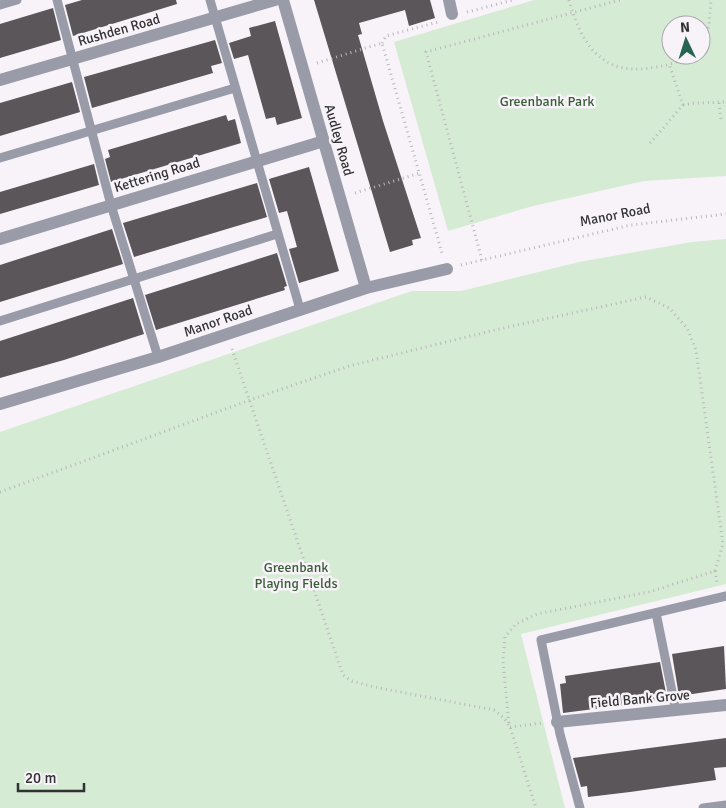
<svg xmlns="http://www.w3.org/2000/svg" width="726" height="808" viewBox="0 0 726 808" font-family="Signika,sans-serif">
  <style>
    .green { fill: #d5ebd4; fill-rule: evenodd }
    .building { fill: #5b5659 }
    .lines { fill: none; stroke-linecap: round; stroke-linejoin: round }
    .path { stroke: #bab7bc; stroke-width: 3; stroke-dasharray: 1 4; stroke-linecap: butt }
    .service { stroke: #9a9ba8; stroke-width: 9 }
    .minor { stroke: #9a9ba8; stroke-width: 12 }
    .labels { text-anchor: middle; dominant-baseline: central; stroke-width: 5; stroke-linejoin: round; paint-order: stroke }
    .street-label { font-size: 14px; fill: #323133; stroke: #f7f3f9 }
    .park-label { font-size: 14px; fill: #3a5d38; stroke: #f7f3f9 }
  </style>
  <rect width="100%" height="100%" fill="#f7f3f9"/>
  <g class="green">
    <path d="M 534,0 L 726,0 L 726,176 L 644,181 L 533,206 L 448,231 L 394,42 ZM 671,25 L 701,25 L 701,55 L 671,55 Z"/>
    <polygon points="726,239 726,584 521,634 565,808 0,808 0,432 412,291 461,291 579,262 692,242"/>
  </g>
  <g class="building">
    <polygon points="82,0 176,0 177,4 73,36 65,5"/>
    <polygon points="314,0 430,0 435,18 409,26 405,10 359,23 362,34 358,35 383,121 421,238 412,240 413,245 390,252"/>
    <polygon points="53,8 61,40 0,58 0,24"/>
    <polygon points="275,21 302,118 277,125 275,117 266,119 248,55 234,59 229,43 251,36 249,28"/>
    <polygon points="215,40 222,63 211,66 213,73 92,108 84,77"/>
    <polygon points="72,82 80,112 0,136 0,103"/>
    <polygon points="226,115 228,121 235,119 241,143 111,182 105,159 110,157 108,150"/>
    <polygon points="94,164 99,185 0,214 0,192"/>
    <polygon points="309,167 339,271 299,283 289,249 297,247 287,211 279,213 269,179"/>
    <polygon points="257,183 267,217 134,257 123,223"/>
    <polygon points="112,229 123,264 0,302 0,265"/>
    <polygon points="277,253 287,286 284,287 285,290 156,330 145,295"/>
    <polygon points="133,298 144,334 64,360 0,378 0,341"/>
    <polygon points="724,646 726,689 679,696 672,654"/>
    <polygon points="660,662 667,698 663,698 664,700 563,713 560,684 566,683 565,676"/>
    <polygon points="726,738 726,767 714,768 716,780 630,792 588,797 587,786 581,787 573,758"/>
  </g>
  <g class="lines">
    <g class="path">
      <path d="M 569,0 C 581,43 601,76 650,68 C 664,66 679,63 690,55"/>
      <polyline points="467,12 513,0"/>
      <polyline points="382,43 386,36 438,22"/>
      <polyline points="701,47 709,26 711,0"/>
      <polyline points="317,63 382,43 442,253"/>
      <polyline points="719,103 721,119"/>
      <polyline points="683,105 696,103 726,102"/>
      <polyline points="650,143 683,105 669,64"/>
      <polyline points="355,193 420,173"/>
      <polyline points="482,260 426,52 620,0"/>
      <polyline points="461,265 631,225 726,214"/>
      <polyline points="232,349 343,675 352,681 374,687 494,710 504,718 510,727 536,808"/>
      <polyline points="0,492 250,400 349,366 499,329 646,297 669,308 687,328 696,350 723,544 715,571 649,592 537,614 516,624 505,637 503,661 509,725"/>
      <polyline points="715,571 717,582"/>
      <polyline points="510,727 542,723"/>
    </g>
    <g class="service">
      <polyline points="57,0 111,205 158,357"/>
      <polyline points="210,0 300,309"/>
      <polyline points="0,5 17,0"/>
      <polyline points="0,158 235,88"/>
      <polyline points="0,321 277,234"/>
      <polyline points="656,613 676,711"/>
      <polyline points="580,808 560,734 541,640 726,596"/>
      <polyline points="703,808 726,805"/>
    </g>
    <g class="minor">
      <polyline points="283,0 366,288"/>
      <polyline points="449,0 452,14"/>
      <polyline points="0,80 275,0"/>
      <polyline points="0,239 324,141"/>
      <polyline points="0,404 158,357 366,288 447,269"/>
      <polyline points="557,722 726,705"/>
    </g>
  </g>
  <g class="labels">
    <g class="street-label">
      <text transform="translate(119 30) rotate(-16)">Rushden Road</text>
      <text transform="translate(339 140) rotate(74)">Audley Road</text>
      <text transform="translate(157 175) rotate(-17)">Kettering Road</text>
      <text transform="translate(615 215) rotate(-11)">Manor Road</text>
      <text transform="translate(218 321) rotate(-19)">Manor Road</text>
      <text transform="translate(640 699) rotate(-5)">Field Bank Grove</text>
    </g>
    <g class="park-label">
      <text x="547" y="101">Greenbank Park</text>
      <text x="296" y="567">Greenbank<tspan x="296" dy="16">Playing Fields</tspan></text>
    </g>
  </g>
  <g transform="translate(686 40) rotate(356)"><circle r="24" fill="#f7f3f9" stroke="#a8a5aa"/>
  <path d="M0-4L9 19L0 12L-9 19Z" fill="#256552"/>
  <text y="-8" font-size="14" font-weight="bold" text-anchor="middle" fill="#323133">N</text>
  </g>
  <path d="M18 783v8h66v-8" fill="none" stroke="#323133" stroke-width="2.5"/>
  <text x="25" y="783" font-size="15" fill="#323133" stroke="#f7f3f9" stroke-width="4" paint-order="stroke">20 m</text>
</svg>
